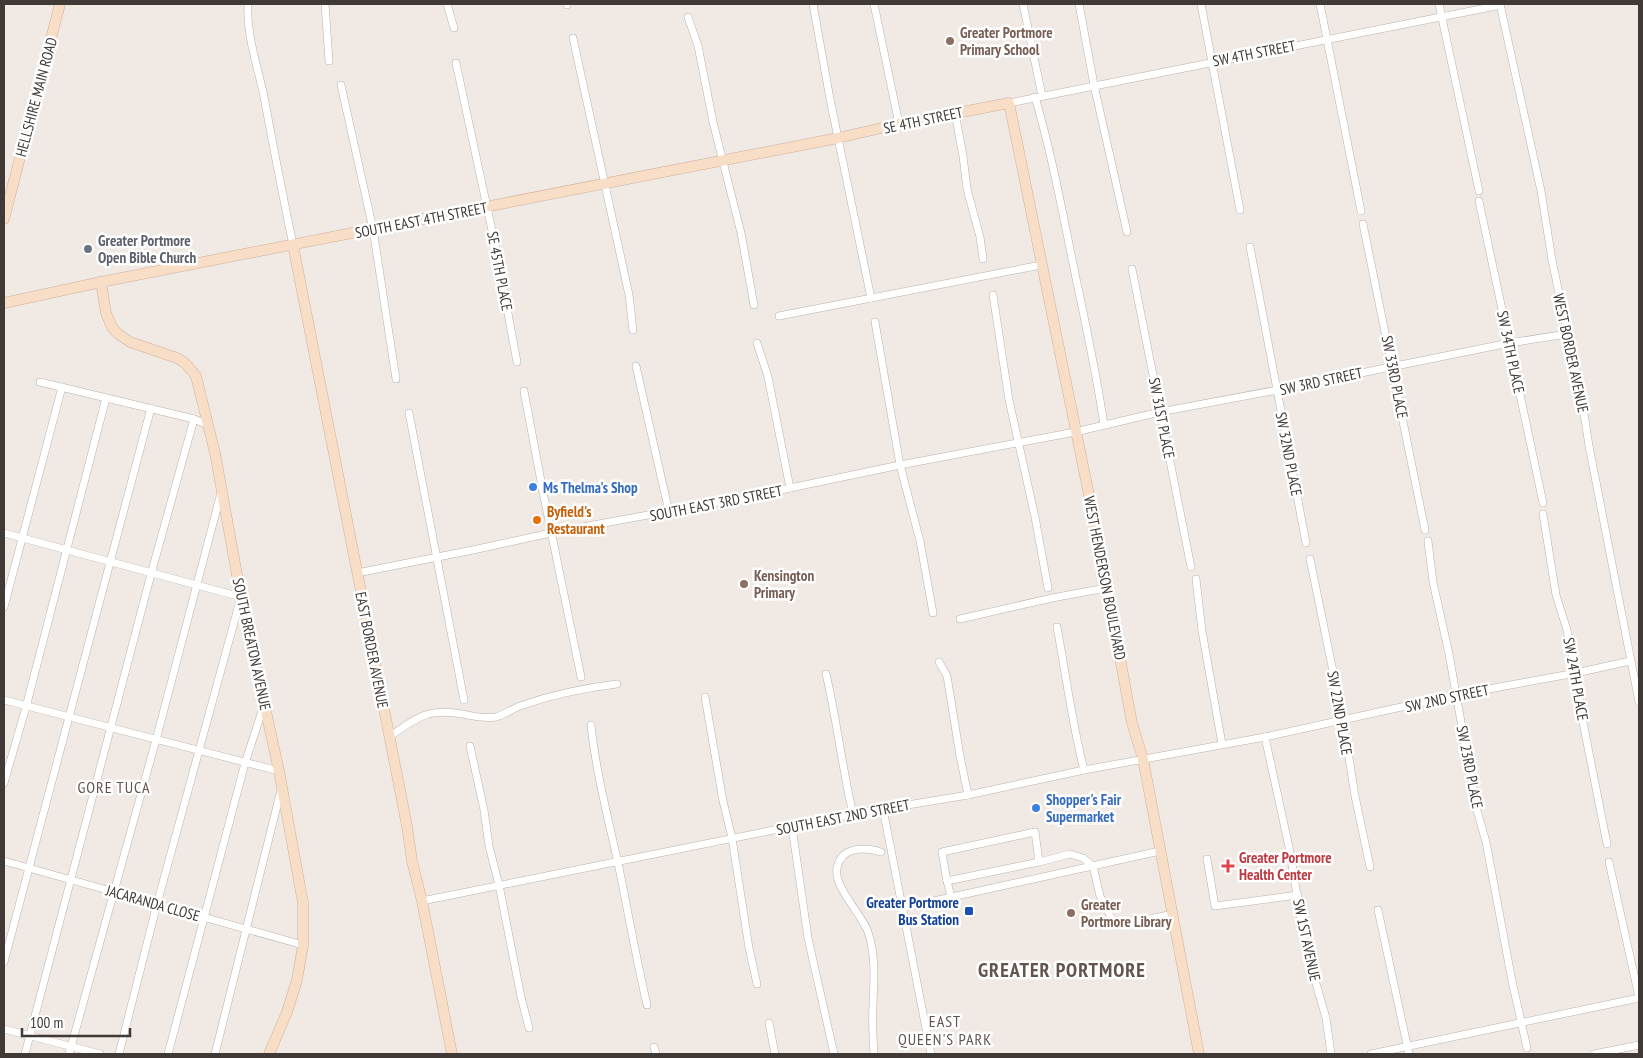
<svg xmlns="http://www.w3.org/2000/svg" width="1643" height="1058" viewBox="0 0 1643 1058" font-family="'PT Sans Narrow',sans-serif">
  <style>
    .lines { fill: none; stroke-linecap: round; stroke-linejoin: round }
    .street-casing { stroke: #bdb2ab; stroke-width: 8 }
    .secondary-casing { stroke: #ceb29b; stroke-width: 11 }
    .street { stroke: #fff; stroke-width: 7 }
    .secondary { stroke: #f8dec6; stroke-width: 10 }
    .education-dot { fill: #8d6e63; stroke: #fff; stroke-width: 2 }
    .worship-dot { fill: #6b7280; stroke: #fff; stroke-width: 2 }
    .shop-dot { fill: #3f7fe0; stroke: #fff; stroke-width: 2 }
    .food-dot { fill: #e8710a; stroke: #fff; stroke-width: 2 }
    .health-dot { fill: #e0444e; stroke: #fff; stroke-width: 2 }
    .transit-dot { fill: #1a4fb4; stroke: #fff; stroke-width: 2 }
    .labels { text-anchor: middle; dominant-baseline: central; stroke-width: 5; stroke-linejoin: round; paint-order: stroke }
    .education-label { font-size: 15px; font-weight: bold; fill: #785e54; stroke: #fff; text-anchor: start }
    .street-label { font-size: 15px; fill: #413935; stroke: #fff }
    .worship-label { font-size: 15px; font-weight: bold; fill: #5b616d; stroke: #fff; text-anchor: start }
    .shop-label { font-size: 15px; font-weight: bold; fill: #366cbe; stroke: #fff; text-anchor: start }
    .food-label { font-size: 15px; font-weight: bold; fill: #c56008; stroke: #fff; text-anchor: start }
    .health-label { font-size: 15px; font-weight: bold; fill: #be3a42; stroke: #fff; text-anchor: start }
    .transit-label { font-size: 15px; font-weight: bold; fill: #164399; stroke: #fff; text-anchor: end }
    .neighbourhood-label { font-size: 16px; letter-spacing: 1px; fill: #63544d; stroke: #fff }
    .district-label { font-size: 20px; font-weight: bold; letter-spacing: 1px; fill: #63544d; stroke: #fff }
  </style>
  <rect width="100%" height="100%" fill="#f0e9e4"/>
  <g class="lines">
    <g class="street-casing">
      <g id="street">
        <path d="M 248,4 C 246,37 259,69 265,102 C 274,150 283,197 293,245"/>
        <polyline points="325,4 329,61"/>
        <polyline points="447,4 454,28"/>
        <polyline points="567,4 567,5"/>
        <polyline points="813,4 830,99 871,298"/>
        <polyline points="874,4 899,124"/>
        <polyline points="1023,4 1042,96"/>
        <polyline points="1079,4 1094,85 1127,232"/>
        <polyline points="1201,4 1240,210"/>
        <polyline points="1320,4 1361,211"/>
        <polyline points="1439,4 1479,191"/>
        <polyline points="1500,4 1541,191 1552,260 1583,407 1589,446 1639,702"/>
        <polyline points="688,17 698,46 713,122 741,233 754,305"/>
        <polyline points="573,38 629,295 633,330"/>
        <polyline points="456,63 496,249 517,362"/>
        <polyline points="341,85 373,229 396,379"/>
        <path d="M 1035,97 C 1053,158 1064,221 1077,283 C 1087,330 1097,377 1104,425"/>
        <polyline points="1009,103 1501,5"/>
        <polyline points="955,113 963,156 967,189 980,237 983,259"/>
        <polyline points="1479,201 1543,503"/>
        <polyline points="1363,224 1425,530"/>
        <polyline points="1250,247 1306,543"/>
        <polyline points="1132,269 1191,567"/>
        <polyline points="993,295 1009,400 1035,517 1048,588"/>
        <polyline points="779,316 1041,265"/>
        <polyline points="875,322 900,465 920,541 933,613"/>
        <polyline points="757,343 768,377 790,488"/>
        <polyline points="636,366 669,512"/>
        <polyline points="40,382 194,419 208,425"/>
        <polyline points="524,391 543,492 581,677"/>
        <polyline points="409,413 464,700"/>
        <polyline points="1543,514 1556,595 1567,630 1576,673 1581,712 1607,844"/>
        <polyline points="4,533 241,597 157,904 119,1054"/>
        <polyline points="1428,541 1433,582 1449,654 1476,807 1486,842 1512,981 1527,1048"/>
        <polyline points="1310,559 1343,720 1355,796 1370,867"/>
        <polyline points="357,573 473,550 555,532 752,496 900,465 1075,432 1160,412 1277,390 1509,343 1567,334"/>
        <polyline points="1196,579 1202,631 1222,744"/>
        <polyline points="4,607 62,387"/>
        <polyline points="960,619 1052,598 1106,588"/>
        <path d="M 1057,627 C 1066,675 1072,723 1084,770"/>
        <polyline points="939,662 947,676 960,756 968,795"/>
        <path d="M 826,674 C 837,720 842,768 853,814"/>
        <polyline points="705,697 723,801 732,838 749,948 757,984"/>
        <polyline points="4,700 279,771"/>
        <path d="M 591,725 C 596,772 608,818 618,863 C 628,911 636,958 647,1005"/>
        <path d="M 389,737 C 416,718 427,708 462,714 C 474,716 483,719 496,717 C 504,715 512,709 520,706 C 551,695 584,688 617,684"/>
        <polyline points="1265,737 1289,847 1306,949 1326,1018 1331,1054"/>
        <polyline points="470,746 484,810 489,846 499,885 521,997 529,1028"/>
        <polyline points="4,783 26,707 106,398"/>
        <polyline points="883,809 931,1054"/>
        <polyline points="792,827 808,938 834,1054"/>
        <polyline points="1207,859 1215,906 1298,895"/>
        <polyline points="4,861 303,945"/>
        <polyline points="1039,862 1035,832 942,852 947,881 1039,862 1070,854 1083,858 1093,866 1100,896 1112,919 1120,923 1131,923 1173,914"/>
        <polyline points="1609,862 1639,997"/>
        <polyline points="947,881 951,897"/>
        <polyline points="422,901 853,814 968,795 1084,770 1265,737 1456,695 1576,673 1630,661"/>
        <polyline points="902,908 1160,851"/>
        <polyline points="1378,910 1409,1054"/>
        <polyline points="4,962 151,408"/>
        <polyline points="769,1023 775,1054"/>
        <polyline points="4,1029 100,1054"/>
        <polyline points="654,1047 656,1054"/>
        <polyline points="25,1054 151,574 194,419"/>
        <polyline points="69,1054 156,740 221,493"/>
        <polyline points="168,1054 245,763 264,705"/>
        <polyline points="215,1054 281,790"/>
        <path d="M 874,1054 C 873,1038 872,1021 873,1004 C 874,979 876,956 868,932 C 861,913 833,886 837,868 C 841,846 865,847 881,852"/>
        <polyline points="1371,1054 1639,998"/>
        <polyline points="1594,1054 1639,1045"/>
      </g>
    </g>
    <g class="secondary-casing">
      <g id="secondary">
        <polyline points="4,219 60,4"/>
        <polyline points="293,245 407,826 412,861 422,901 452,1054"/>
        <polyline points="101,282 106,313 112,327 117,333 130,342 177,358 185,363 196,376 215,453 241,597 279,771 303,903 303,945 297,980 287,1012 269,1054"/>
        <polyline points="4,303 101,282 838,138 899,124 1009,103 1099,544 1132,723 1143,759 1199,1054"/>
      </g>
    </g>
    <use href="#street" class="street"/>
    <use href="#secondary" class="secondary"/>
  </g>
  <g class="education-dot">
    <circle cx="950" cy="41" r="5"/>
    <circle cx="744" cy="584" r="5"/>
    <circle cx="1071" cy="913" r="5"/>
  </g>
  <circle class="worship-dot" cx="88" cy="249" r="5"/>
  <g class="shop-dot">
    <circle cx="533" cy="487" r="5"/>
    <circle cx="1036" cy="808" r="5"/>
  </g>
  <circle class="food-dot" cx="537" cy="520" r="5"/>
  <path class="health-dot" d="M1225.5 858.5h5v5h5v5h-5v5h-5v-5h-5v-5h5z"/>
  <rect class="transit-dot" x="964" y="906" width="10" height="10" rx="2.5"/>
  <g class="labels">
    <g class="education-label">
      <text x="960" y="32">Greater Portmore<tspan x="960" dy="17">Primary School</tspan></text>
      <text x="754" y="575">Kensington<tspan x="754" dy="17">Primary</tspan></text>
      <text x="1081" y="904">Greater<tspan x="1081" dy="17">Portmore Library</tspan></text>
    </g>
    <g class="street-label">
      <text transform="translate(1254 53) rotate(-11)">SW 4TH STREET</text>
      <text transform="translate(36 97) rotate(-75)">HELLSHIRE MAIN ROAD</text>
      <text transform="translate(923 120) rotate(-12)">SE 4TH STREET</text>
      <text transform="translate(421 220) rotate(-11)">SOUTH EAST 4TH STREET</text>
      <text transform="translate(500 271) rotate(79)">SE 45TH PLACE</text>
      <text transform="translate(1511 352) rotate(78)">SW 34TH PLACE</text>
      <text transform="translate(1571 353) rotate(78)">WEST BORDER AVENUE</text>
      <text transform="translate(1395 377) rotate(79)">SW 33RD PLACE</text>
      <text transform="translate(1321 381) rotate(-12)">SW 3RD STREET</text>
      <text transform="translate(1162 418) rotate(79)">SW 31ST PLACE</text>
      <text transform="translate(1289 454) rotate(79)">SW 32ND PLACE</text>
      <text transform="translate(716 503) rotate(-11)">SOUTH EAST 3RD STREET</text>
      <text transform="translate(1105 578) rotate(79)">WEST HENDERSON BOULEVARD</text>
      <text transform="translate(252 644) rotate(78)">SOUTH BREATON AVENUE</text>
      <text transform="translate(372 650) rotate(79)">EAST BORDER AVENUE</text>
      <text transform="translate(1576 679) rotate(80)">SW 24TH PLACE</text>
      <text transform="translate(1447 698) rotate(-12)">SW 2ND STREET</text>
      <text transform="translate(1340 713) rotate(80)">SW 22ND PLACE</text>
      <text transform="translate(1470 767) rotate(79)">SW 23RD PLACE</text>
      <text transform="translate(843 817) rotate(-11)">SOUTH EAST 2ND STREET</text>
      <text transform="translate(153 903) rotate(16)">JACARANDA CLOSE</text>
      <text transform="translate(1307 940) rotate(78)">SW 1ST AVENUE</text>
    </g>
    <g class="worship-label">
      <text x="98" y="240">Greater Portmore<tspan x="98" dy="17">Open Bible Church</tspan></text>
    </g>
    <g class="shop-label">
      <text x="543" y="487">Ms Thelma's Shop</text>
      <text x="1046" y="799">Shopper's Fair<tspan x="1046" dy="17">Supermarket</tspan></text>
    </g>
    <g class="food-label">
      <text x="547" y="511">Byfield's<tspan x="547" dy="17">Restaurant</tspan></text>
    </g>
    <g class="health-label">
      <text x="1239" y="857">Greater Portmore<tspan x="1239" dy="17">Health Center</tspan></text>
    </g>
    <g class="transit-label">
      <text x="959" y="902">Greater Portmore<tspan x="959" dy="17">Bus Station</tspan></text>
    </g>
    <g class="neighbourhood-label">
      <text x="114" y="787">GORE TUCA</text>
      <text x="945" y="1021">EAST<tspan x="945" dy="18">QUEEN'S PARK</tspan></text>
    </g>
    <g class="district-label">
      <text x="1062" y="970">GREATER PORTMORE</text>
    </g>
  </g>
  <rect width="1643" height="1058" fill="none" stroke="#413935" stroke-width="10"/>
  <path d="M22 1028v8h108v-8" fill="none" stroke="#413935" stroke-width="2.5"/>
  <text x="30" y="1028" font-size="15" fill="#413935" stroke="#ffffff" stroke-width="4" paint-order="stroke">100 m</text>
</svg>
